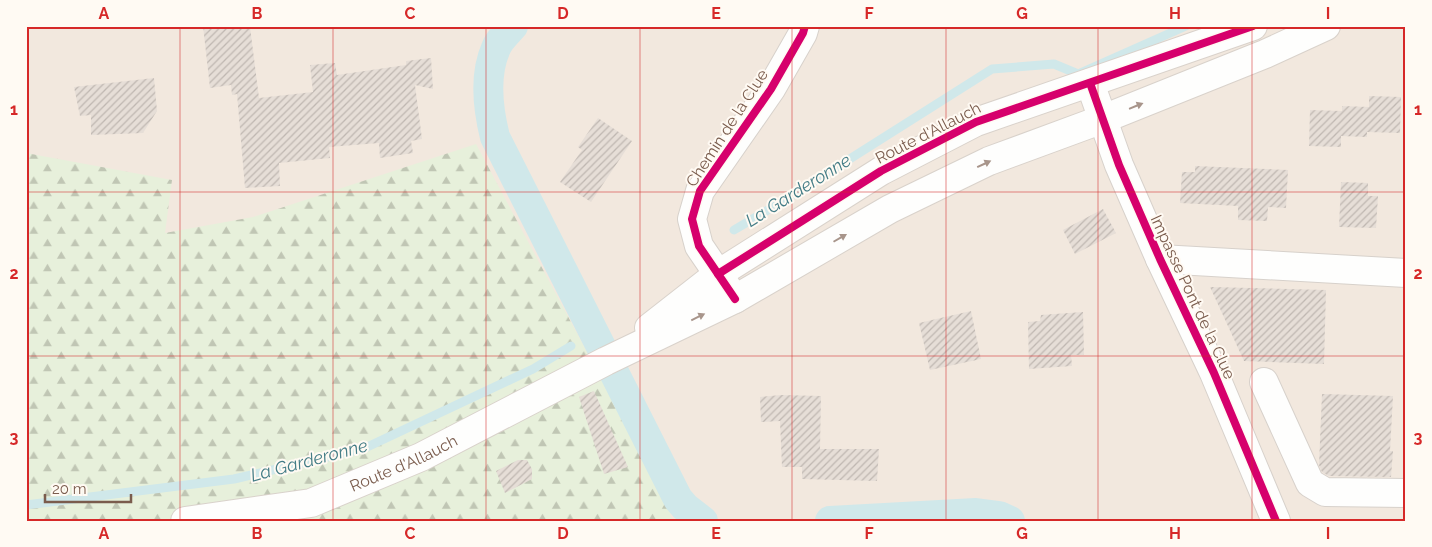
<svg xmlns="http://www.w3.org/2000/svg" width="1432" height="547" viewBox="0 0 1432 547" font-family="Raleway,sans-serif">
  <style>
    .residential { fill: #f2e8de }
    .forest { fill: url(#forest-firs) }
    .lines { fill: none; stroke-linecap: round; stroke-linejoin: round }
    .stream { stroke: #d0e8ea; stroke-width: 9 }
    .canal { stroke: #d0e8ea; stroke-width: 30 }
    .building { fill: url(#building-hatch) }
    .minor-casing { stroke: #d7d1cb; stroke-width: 30 }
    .secondary-casing { stroke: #d9d2cb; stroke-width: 30 }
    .minor { stroke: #fefefd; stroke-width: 28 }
    .secondary { stroke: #fefefd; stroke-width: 28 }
    .cycleway-casing { stroke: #fffaf3; stroke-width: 11 }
    .cycleway { stroke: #d6006c; stroke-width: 8 }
    .oneway { fill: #a8958b }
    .grid { fill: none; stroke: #d62828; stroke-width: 1; stroke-opacity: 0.55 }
    .labels { text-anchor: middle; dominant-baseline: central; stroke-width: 4; stroke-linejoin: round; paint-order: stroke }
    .street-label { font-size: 16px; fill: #7a5c4d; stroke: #fffaf3 }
    .water-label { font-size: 18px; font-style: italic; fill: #437c86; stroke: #fffaf3 }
    .neatline { fill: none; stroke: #d62828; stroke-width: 2 }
    .grid-label { font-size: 16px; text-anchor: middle; font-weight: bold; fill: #d62828 }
  </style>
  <defs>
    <pattern id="forest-firs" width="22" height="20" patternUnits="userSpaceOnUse" patternTransform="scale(1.25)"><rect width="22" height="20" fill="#e7f0db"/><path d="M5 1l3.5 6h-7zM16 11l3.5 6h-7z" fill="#c0c6b4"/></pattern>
    <pattern id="building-hatch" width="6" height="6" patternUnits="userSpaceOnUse" patternTransform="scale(1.25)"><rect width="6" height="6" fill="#e6ded7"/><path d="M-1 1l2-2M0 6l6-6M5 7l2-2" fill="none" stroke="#bfb7b1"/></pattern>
  </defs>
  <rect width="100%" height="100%" fill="#f9f5f0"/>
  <rect class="residential" x="26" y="26" width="1380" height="495"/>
  <polygon class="forest" points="476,144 668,504 672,521 26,521 26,153 172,180 165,233 253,217"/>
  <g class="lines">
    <g class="stream">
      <polyline points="734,230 788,198 992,69 1054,64 1078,74 1186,26"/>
      <polyline points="26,505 234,479 365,448 533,369 571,346"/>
    </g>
    <g class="canal">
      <path d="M 513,26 C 507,33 499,40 496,48 C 484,75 488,109 495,137 L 678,499 L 685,507 L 703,521"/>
      <polyline points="830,521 976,513 999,516 1010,521"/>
    </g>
  </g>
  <g class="building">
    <polygon points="203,26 250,27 259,98 313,92 310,65 335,63 337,75 406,65 406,61 431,58 433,89 415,85 422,139 411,141 413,153 380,158 379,143 329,147 330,158 279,163 280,186 245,188 237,94 232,95 231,85 210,88"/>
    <polygon points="154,78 157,111 143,133 91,135 91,115 80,116 74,87"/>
    <polygon points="1369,96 1401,97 1400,133 1367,132 1367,137 1341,136 1341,147 1309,146 1310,110 1342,111 1342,106 1369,107"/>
    <polygon points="598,118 632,141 591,202 560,182 582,150 578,147"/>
    <polygon points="1195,166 1288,170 1286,208 1268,207 1267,221 1238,220 1238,206 1180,203 1182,172 1195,172"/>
    <polygon points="1341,182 1368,183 1368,196 1378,196 1376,228 1339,227"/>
    <polygon points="1103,209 1116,233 1075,254 1063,230"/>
    <polygon points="1210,287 1326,290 1324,364 1244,361"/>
    <polygon points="971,311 981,359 930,370 919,323"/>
    <polygon points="1083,312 1084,355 1071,355 1072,366 1029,369 1028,322 1040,321 1041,315"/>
    <polygon points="594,391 628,467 604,474 579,397"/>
    <polygon points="1322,394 1393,396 1390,451 1393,451 1391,477 1329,476 1322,472 1319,465"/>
    <polygon points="781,395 821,396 820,449 879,449 877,481 802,479 802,467 782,467 780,421 761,422 760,397"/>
    <polygon points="518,460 527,460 532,469 532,479 505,493 496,471"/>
  </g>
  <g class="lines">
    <g class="minor-casing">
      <g id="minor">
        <polyline points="1090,83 1119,165 1160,259 1214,373 1276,521"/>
        <polyline points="1160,259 1406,273"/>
        <polyline points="735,299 699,246 692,219 700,191 771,89 803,33 805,26"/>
        <polyline points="1264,382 1310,483 1325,492 1406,493"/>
      </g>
    </g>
    <g class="secondary-casing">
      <g id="secondary">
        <polyline points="649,328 718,274 881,171 976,122 1253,26"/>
        <path id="s1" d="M 185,521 L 311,503 L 421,457 L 606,361 L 735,299 L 890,209 L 989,161 L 1103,119 L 1265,54 L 1326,26"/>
      </g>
    </g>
    <use href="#minor" class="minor"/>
    <use href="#secondary" class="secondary"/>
    <g class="cycleway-casing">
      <g id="cycleway">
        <polyline points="1090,83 1119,165 1160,259 1214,373 1276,521"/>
        <polyline points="718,274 881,171 976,122 1253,26"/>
        <polyline points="735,299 699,246 692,219 700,191 771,89 803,33 805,26"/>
      </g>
    </g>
    <use href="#cycleway" class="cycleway"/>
  </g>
  <defs><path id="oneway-solid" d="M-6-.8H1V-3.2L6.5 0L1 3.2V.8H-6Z" transform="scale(1.25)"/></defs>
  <g class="oneway">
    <use href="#oneway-solid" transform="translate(1136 106) rotate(-22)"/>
    <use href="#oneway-solid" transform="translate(984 164) rotate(-25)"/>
    <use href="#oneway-solid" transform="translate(840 238) rotate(-30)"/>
    <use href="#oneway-solid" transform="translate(698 317) rotate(-26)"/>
  </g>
  <path class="grid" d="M 180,26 L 180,521M 333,26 L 333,521M 486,26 L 486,521M 640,26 L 640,521M 792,26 L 792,521M 946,26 L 946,521M 1098,26 L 1098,521M 1252,26 L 1252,521M 26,192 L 1406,192M 26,356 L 1406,356"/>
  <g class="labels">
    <g class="street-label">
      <text transform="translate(727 128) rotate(-57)">Chemin de la Clue</text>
      <text transform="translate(928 133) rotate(-27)">Route d'Allauch</text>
      <text transform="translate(1193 297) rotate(65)">Impasse Pont de la Clue</text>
      <text stroke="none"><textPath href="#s1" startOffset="228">Route d'Allauch</textPath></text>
    </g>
    <g class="water-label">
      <text transform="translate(798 190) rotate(-32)">La Garderonne</text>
      <text transform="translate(309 460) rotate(-15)">La Garderonne</text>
    </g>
  </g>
  <rect width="1432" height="547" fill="none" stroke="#fffaf3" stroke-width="55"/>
  <path d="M45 494v8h86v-8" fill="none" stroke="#7a5c4d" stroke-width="2.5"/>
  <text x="52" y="494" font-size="15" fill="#7a5c4d" stroke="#fffaf3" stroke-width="4" paint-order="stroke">20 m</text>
  <rect x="28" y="28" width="1376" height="492" class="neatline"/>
  <g class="grid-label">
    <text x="104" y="19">A</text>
    <text x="257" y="19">B</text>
    <text x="410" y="19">C</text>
    <text x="563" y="19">D</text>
    <text x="716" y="19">E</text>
    <text x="869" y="19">F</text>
    <text x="1022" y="19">G</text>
    <text x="1175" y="19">H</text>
    <text x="1328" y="19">I</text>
    <text x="14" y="115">1</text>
    <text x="1418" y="115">1</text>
    <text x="14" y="279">2</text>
    <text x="1418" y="279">2</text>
    <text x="14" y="443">3</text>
    <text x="1418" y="443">3</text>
    <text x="104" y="539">A</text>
    <text x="257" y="539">B</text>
    <text x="410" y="539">C</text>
    <text x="563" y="539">D</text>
    <text x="716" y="539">E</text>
    <text x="869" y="539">F</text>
    <text x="1022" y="539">G</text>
    <text x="1175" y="539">H</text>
    <text x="1328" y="539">I</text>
  </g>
</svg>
